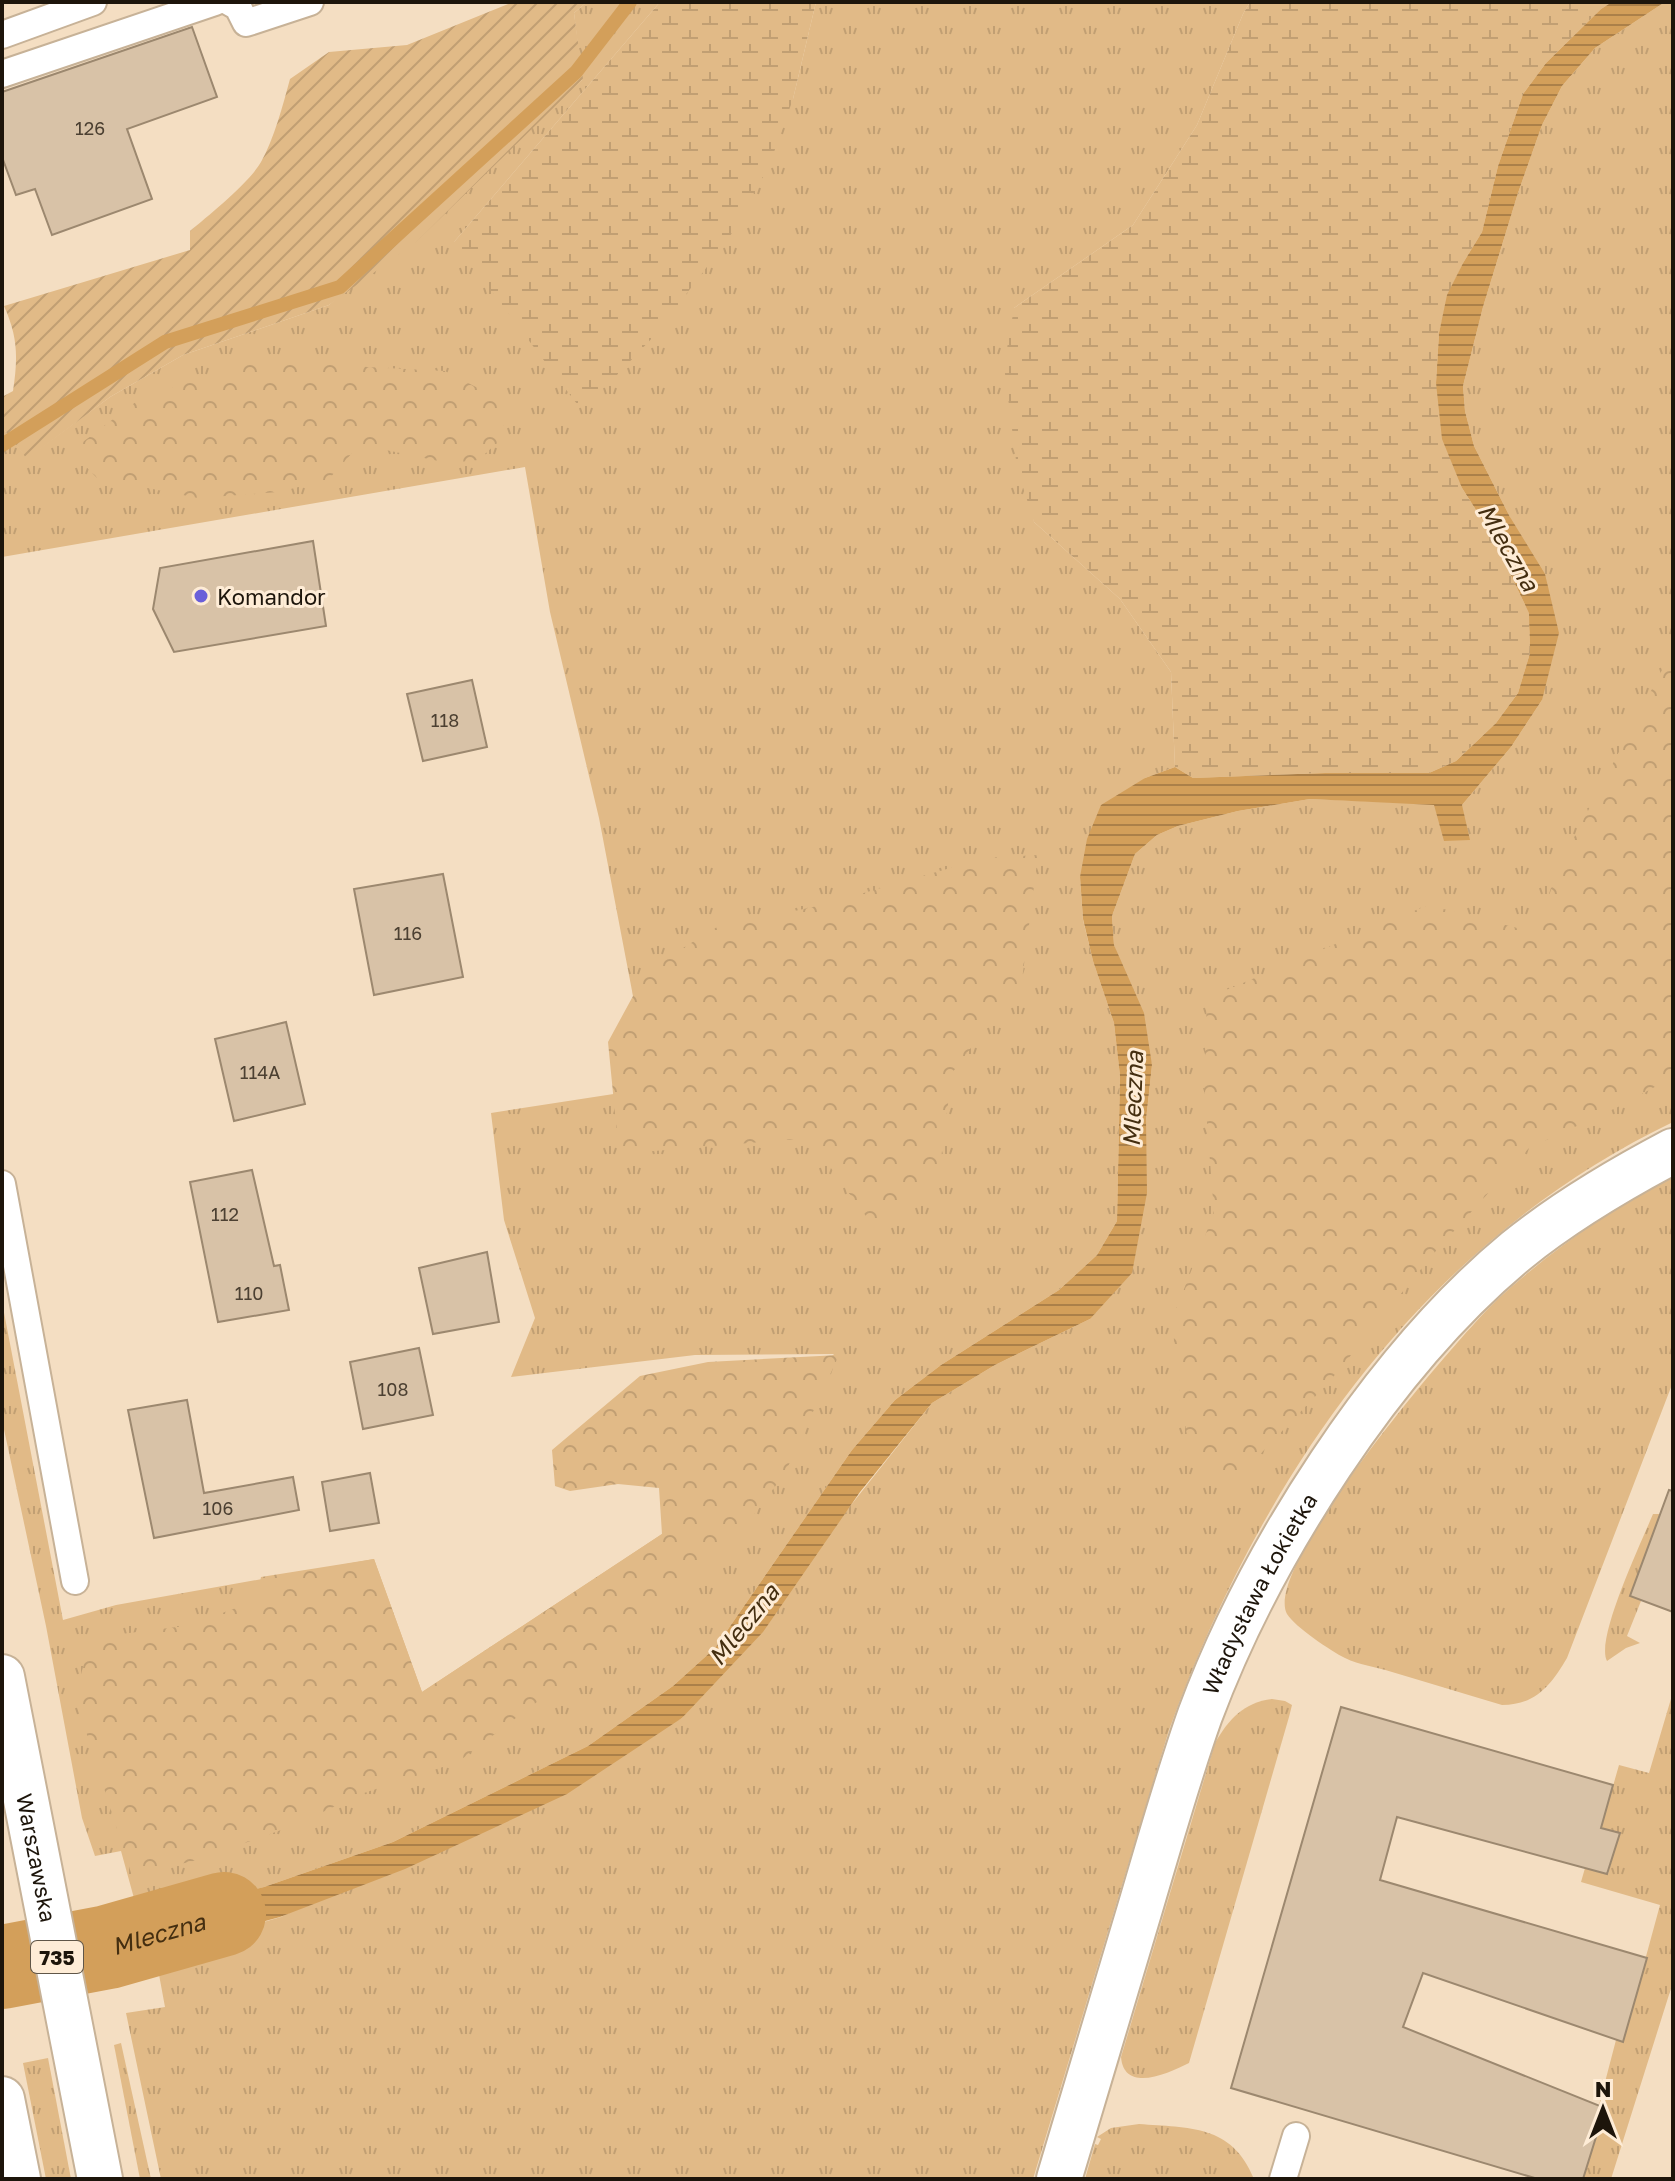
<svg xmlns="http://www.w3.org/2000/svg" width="1675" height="2181" viewBox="0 0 1675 2181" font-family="'Golos Text',sans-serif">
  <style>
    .grass { fill: url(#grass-tufts) }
    .forest { fill: url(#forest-crowns) }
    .wetland { fill: url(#wetland-marsh) }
    .garden { fill: url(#garden-furrows) }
    .water { fill: url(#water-rules) }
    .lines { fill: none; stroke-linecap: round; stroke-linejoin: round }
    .stream { stroke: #d39f5a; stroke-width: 14 }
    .river { stroke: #d39f5a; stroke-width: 84 }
    .building { fill: #d8c2a7; stroke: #9c886f; stroke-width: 2 }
    .lane-casing { stroke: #c7b297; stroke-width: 30 }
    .street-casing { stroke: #c7b297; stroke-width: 48 }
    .primary-casing { stroke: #c7b297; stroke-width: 48 }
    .lane { stroke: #fff; stroke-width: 26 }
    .street { stroke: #fff; stroke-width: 44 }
    .primary { stroke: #fff; stroke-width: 44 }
    .poi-dot { fill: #6a5fd9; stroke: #feecd6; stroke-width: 3 }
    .labels { text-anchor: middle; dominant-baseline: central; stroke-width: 6; stroke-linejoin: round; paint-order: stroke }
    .number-label { font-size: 18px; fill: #4c4032 }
    .shield { fill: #feecd6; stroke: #605648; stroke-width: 2 }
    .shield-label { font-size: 20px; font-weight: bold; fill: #1d150b }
    .poi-label { font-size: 22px; fill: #1d150b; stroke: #feecd6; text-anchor: start }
    .street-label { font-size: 22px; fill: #1d150b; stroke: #feecd6 }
    .water-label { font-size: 24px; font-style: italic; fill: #442e10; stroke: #feecd6 }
  </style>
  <defs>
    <pattern id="grass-tufts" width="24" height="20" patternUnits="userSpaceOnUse" patternTransform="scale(2)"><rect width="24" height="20" fill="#e1ba87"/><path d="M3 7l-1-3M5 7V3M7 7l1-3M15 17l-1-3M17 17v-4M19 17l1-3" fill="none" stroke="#c19f73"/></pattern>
    <pattern id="forest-crowns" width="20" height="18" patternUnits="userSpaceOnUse" patternTransform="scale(2)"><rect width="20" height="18" fill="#e1ba87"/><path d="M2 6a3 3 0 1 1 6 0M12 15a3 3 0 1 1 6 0" fill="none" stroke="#c19f73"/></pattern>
    <pattern id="wetland-marsh" width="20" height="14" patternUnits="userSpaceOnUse" patternTransform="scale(2)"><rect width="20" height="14" fill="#e1ba87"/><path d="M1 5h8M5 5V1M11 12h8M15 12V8" fill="none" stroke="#c19f73"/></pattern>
    <pattern id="garden-furrows" width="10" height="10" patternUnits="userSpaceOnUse" patternTransform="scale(2)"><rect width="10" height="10" fill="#e1ba87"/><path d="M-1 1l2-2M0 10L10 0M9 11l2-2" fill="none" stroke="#c19f73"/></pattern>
    <pattern id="water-rules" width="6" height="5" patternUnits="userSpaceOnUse" patternTransform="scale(2)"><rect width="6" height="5" fill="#d39f5a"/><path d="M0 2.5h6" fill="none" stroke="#ab8049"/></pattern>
  </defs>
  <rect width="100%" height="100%" fill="#f4dec2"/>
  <g class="grass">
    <polygon points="587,2 660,2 454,242 793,99 816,2 1250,2 1243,14 1197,125 1133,225 1014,308 1034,522 1120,599 1171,672 1175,767 1145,778 1080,877 1083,920 1093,961 1114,1023 1120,1076 1117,1221 1097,1255 1059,1290 941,1365 895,1400 852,1450 715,1648 673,1686 588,1746 393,1842 264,1887 140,1920 121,1851 95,1856 82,1818 46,1626 2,1420 2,1302 63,1620 116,1605 374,1559 422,1692 662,1534 834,1354 695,1355 511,1377 535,1318 504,1220 491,1113 646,1089 633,996 599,818 550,612 525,467 2,557 2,427 27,458 110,397 183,355 329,305 582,80 574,13"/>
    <path d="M 1665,2 L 1673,2 L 1673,1122 C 1422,1243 1262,1474 1169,1730 L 1033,2179 L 161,2179 L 126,2013 L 165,2007 L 155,1953 L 281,1917 L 682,1718 L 932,1403 L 995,1365 L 1090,1319 L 1146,1120 L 1152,1065 L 1114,945 L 1112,916 L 1135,854 L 1157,835 L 1178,826 L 1238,811 L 1310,799 L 1462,805 L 1511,747 L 1542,700 L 1510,517 L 1474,446 L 1465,411 L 1463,386 L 1483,307 L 1518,193 L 1542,125 L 1562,86 L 1595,48 Z"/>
    <path d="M 1673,1176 L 1673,1382 L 1567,1658 C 1551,1685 1536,1705 1502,1705 C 1465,1694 1429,1683 1392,1672 C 1377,1667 1359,1665 1345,1658 C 1331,1651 1295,1627 1287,1614 C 1261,1567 1460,1334 1499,1298 C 1552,1250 1610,1209 1673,1176 Z"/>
    <path d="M 1653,1514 L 1660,1514 L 1630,1595 L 1641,1601 L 1627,1636 L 1640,1643 L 1626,1648 L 1607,1661 C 1595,1639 1642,1541 1653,1514 Z"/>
    <polygon points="1673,1692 1673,1982 1611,2179 1583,2179 1604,2108 1599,2105 1616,2040 1623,2041 1660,1905 1581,1882 1585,1868 1608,1874 1619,1834 1601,1828 1619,1765 1649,1773"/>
    <path d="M 1272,1699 L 1285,1701 L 1292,1705 L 1289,1717 L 1189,2063 C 1169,2073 1124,2094 1121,2057 L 1215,1743 C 1228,1720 1244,1702 1272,1699 Z"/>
    <polygon points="121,2043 151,2179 140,2179 114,2045"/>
    <polygon points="48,2058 71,2179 46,2179 23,2063"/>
    <path d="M 1139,2124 C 1189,2128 1232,2124 1254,2179 L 1085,2179 L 1095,2144 L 1098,2145 L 1101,2139 L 1097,2137 L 1111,2128 Z"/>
  </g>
  <g class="forest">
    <polygon points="311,356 367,367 445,371 501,400 504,437 478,460 448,463 381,449 352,453 328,480 278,492 198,498 97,478 71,451 141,398 243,364"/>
    <polygon points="1673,649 1673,1077 1618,1107 1529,1148 1435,1252 1329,1382 1225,1491 1189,1447 1175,1366 1173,1317 1214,1213 1204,1084 1207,998 1428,905 1537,933 1558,868"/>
    <polygon points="1038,855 1022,980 952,1073 938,1182 879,1234 809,1138 619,1154 608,1042 633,996 632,980 715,928 822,905 985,858"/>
    <polygon points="839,1355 785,1473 742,1531 670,1601 458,1762 361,1794 295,1825 197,1860 132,1876 75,1697 88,1648 113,1635 185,1626 256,1601 261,1577 374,1559 422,1692 662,1534 659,1488 618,1484 570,1491 555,1486 552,1450 640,1376 708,1362"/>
  </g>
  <g class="wetland">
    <polygon points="660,2 816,2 793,99 769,166 729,238 655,335 616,376 577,404 454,242"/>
    <polygon points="1250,2 1612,2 1601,9 1546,63 1523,94 1498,166 1482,232 1463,263 1448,295 1439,333 1436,383 1462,488 1490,532 1529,613 1530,653 1518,693 1496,723 1456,761 1429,773 1325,773 1193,778 1175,767 1171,672 1120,599 1034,522 1017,468 1004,366 1014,308 1133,225 1197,125 1243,14"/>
  </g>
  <path class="garden" d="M 513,2 L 587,2 L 574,13 L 583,79 L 416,242 L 329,305 L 183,355 L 110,397 L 27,459 L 2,427 L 2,397 L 13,391 C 18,358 18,337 4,306 L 190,250 L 190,231 C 209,215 249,183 261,162 C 274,139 283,105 290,79 L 329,52 L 407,45 Z"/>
  <polygon class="water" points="1612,2 1665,2 1595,48 1562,86 1542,125 1518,193 1483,307 1463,386 1465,411 1474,446 1510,517 1545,574 1559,633 1542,700 1511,747 1462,805 1470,840 1444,841 1434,805 1310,799 1238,811 1178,826 1157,835 1135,854 1112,916 1114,945 1144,1013 1152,1065 1146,1120 1147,1193 1132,1273 1090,1319 995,1365 932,1403 860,1492 763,1632 682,1718 567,1794 405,1869 280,1917 116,1961 109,1927 264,1887 393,1842 588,1746 673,1686 715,1648 852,1450 895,1400 941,1365 1059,1290 1097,1255 1117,1221 1120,1076 1114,1023 1093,961 1083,919 1080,877 1087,839 1101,805 1145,778 1175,767 1193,778 1325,773 1429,773 1456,761 1496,723 1518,693 1530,653 1529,613 1490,532 1462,488 1442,439 1436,383 1439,333 1447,295 1463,263 1482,232 1498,166 1523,94 1546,63 1601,9"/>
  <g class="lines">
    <polyline class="stream" points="2,445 165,342 340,287 576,72 630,2"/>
    <path class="river" id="s1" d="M 2,1967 L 108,1947 L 224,1914"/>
  </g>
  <g class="building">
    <polygon points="192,27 217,97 127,129 152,199 52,235 35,189 16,195 2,157 2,92"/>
    <polygon points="313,541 326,626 174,652 153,609 160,568"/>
    <polygon points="472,680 487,747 423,761 407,694"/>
    <polygon points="443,874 463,977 374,995 354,889"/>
    <polygon points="286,1022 305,1104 234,1121 215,1039"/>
    <polygon points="252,1170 274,1266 280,1265 289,1310 218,1322 190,1182"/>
    <polygon points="487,1252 499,1322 433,1334 419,1268"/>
    <polygon points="419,1348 433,1415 363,1429 350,1362"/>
    <polygon points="187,1400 204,1493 293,1477 299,1510 154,1538 128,1410"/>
    <polygon points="370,1473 379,1523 330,1531 322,1482"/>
    <polygon points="1669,1490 1673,1491 1673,1612 1630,1596"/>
    <polygon points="1341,1707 1613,1785 1601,1828 1620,1833 1607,1874 1397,1817 1380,1880 1647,1958 1623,2042 1423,1973 1403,2027 1605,2108 1583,2179 1538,2179 1231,2088"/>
  </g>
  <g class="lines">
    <g class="lane-casing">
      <g id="lane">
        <polyline points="229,2 238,7 246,23 310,2"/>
        <polyline points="2,35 93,2"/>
        <polyline points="2,74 215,2"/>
        <polyline points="2,1184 75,1581"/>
        <polyline points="1283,2179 1296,2136"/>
      </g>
    </g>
    <g class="street-casing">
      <g id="street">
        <path id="s2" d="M 1059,2179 C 1086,2088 1114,1996 1141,1905 C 1160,1841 1178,1777 1200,1715 C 1260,1554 1383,1361 1516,1251 C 1564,1212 1618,1180 1673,1151"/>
      </g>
    </g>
    <g class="primary-casing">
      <g id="primary">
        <path id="s3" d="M 2,1677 L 100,2179"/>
        <polyline points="2,2099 18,2179"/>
      </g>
    </g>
    <use href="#lane" class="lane"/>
    <use href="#street" class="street"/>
    <use href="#primary" class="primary"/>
  </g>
  <circle class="poi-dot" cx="201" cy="596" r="8"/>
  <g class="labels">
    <g class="number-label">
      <text x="90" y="128">126</text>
      <text x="445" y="720">118</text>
      <text x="408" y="933">116</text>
      <text x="260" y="1072">114A</text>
      <text x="225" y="1214">112</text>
      <text x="249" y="1293">110</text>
      <text x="393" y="1389">108</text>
      <text x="218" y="1508">106</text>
    </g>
    <rect class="shield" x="31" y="1941" width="52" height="32" rx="6"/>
    <g class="shield-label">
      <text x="57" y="1957">735</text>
    </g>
    <g class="poi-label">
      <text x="217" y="596">Komandor</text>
    </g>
    <g class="street-label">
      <text stroke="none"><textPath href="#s2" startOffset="620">Władysława Łokietka</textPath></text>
      <text stroke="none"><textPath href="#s3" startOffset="184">Warszawska</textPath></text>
    </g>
    <g class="water-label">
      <text transform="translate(1509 547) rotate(60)">Mleczna</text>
      <text transform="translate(1132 1099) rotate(-88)">Mleczna</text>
      <text transform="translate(743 1624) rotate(-51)">Mleczna</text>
      <text stroke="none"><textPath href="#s1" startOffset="160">Mleczna</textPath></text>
    </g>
  </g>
  <rect width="1675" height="2181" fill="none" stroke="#1d150b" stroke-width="8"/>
  <g transform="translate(1603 2109)" stroke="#feecd6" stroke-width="6" paint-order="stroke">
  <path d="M0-6L14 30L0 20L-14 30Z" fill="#1d150b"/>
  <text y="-12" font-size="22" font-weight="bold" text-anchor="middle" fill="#1d150b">N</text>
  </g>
</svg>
